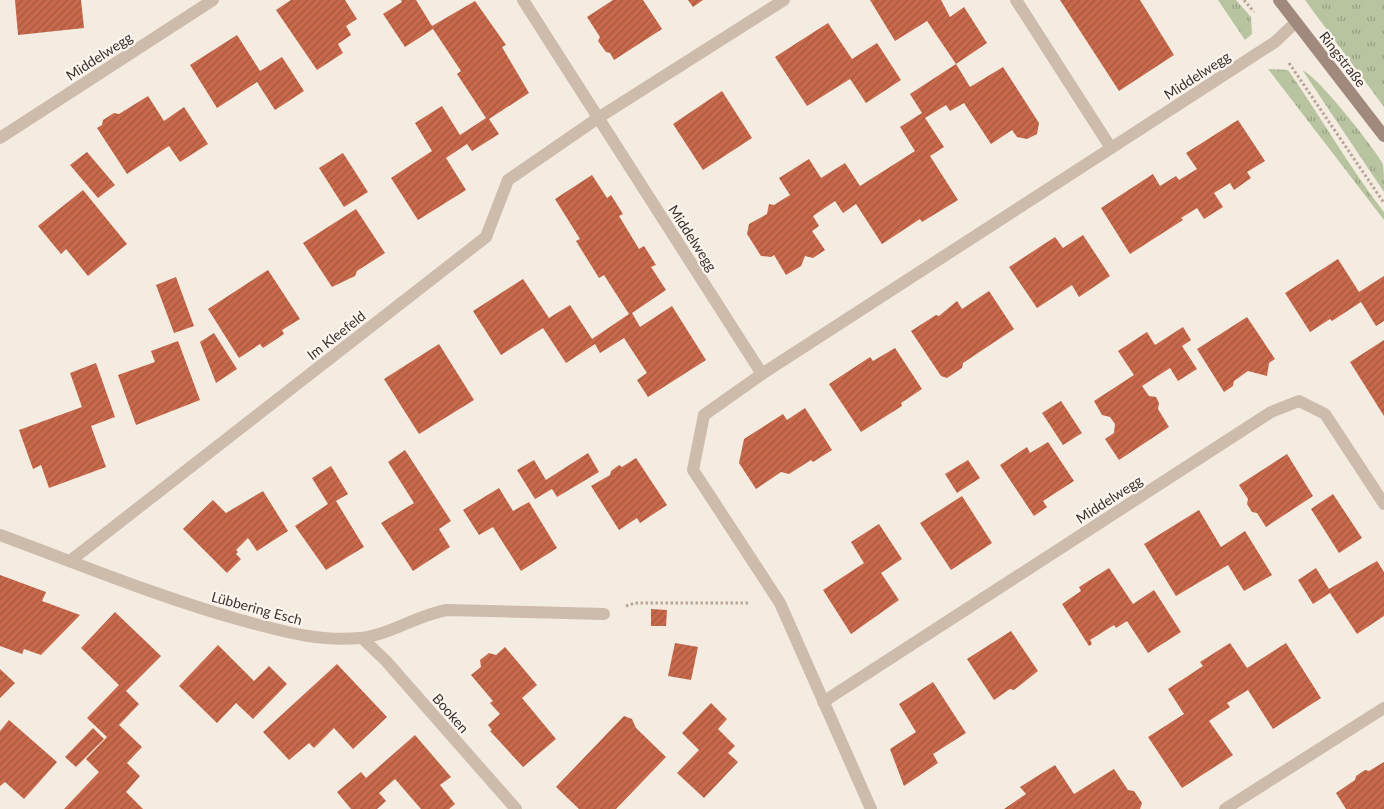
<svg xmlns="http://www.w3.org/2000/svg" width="1384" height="809" viewBox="0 0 1384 809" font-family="Lato,sans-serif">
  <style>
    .grass { fill: url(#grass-tufts) }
    .building { fill: url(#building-hatch) }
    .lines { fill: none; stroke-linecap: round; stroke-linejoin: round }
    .path { stroke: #b9a596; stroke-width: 3; stroke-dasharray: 2.5 2.5; stroke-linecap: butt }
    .street { stroke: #cdbbac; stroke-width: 12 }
    .secondary { stroke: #a18a7d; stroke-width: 12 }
    .labels { text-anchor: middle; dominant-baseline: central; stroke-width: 4.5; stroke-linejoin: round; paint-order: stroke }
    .street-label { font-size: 14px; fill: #3b302b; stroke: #fbf5ee }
  </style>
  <defs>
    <pattern id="grass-tufts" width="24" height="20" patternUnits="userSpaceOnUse" patternTransform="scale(1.25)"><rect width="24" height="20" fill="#b8c4a0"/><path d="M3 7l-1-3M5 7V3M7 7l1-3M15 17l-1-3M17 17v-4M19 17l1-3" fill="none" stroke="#97a083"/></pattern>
    <pattern id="building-hatch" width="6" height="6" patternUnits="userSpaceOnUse" patternTransform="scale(1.25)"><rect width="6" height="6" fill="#c8694b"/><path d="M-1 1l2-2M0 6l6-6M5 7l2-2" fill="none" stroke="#a4573f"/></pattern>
  </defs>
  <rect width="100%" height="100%" fill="#f4ebe1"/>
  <g class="grass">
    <polygon points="1218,0 1236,0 1251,17 1252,34 1245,40"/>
    <polygon points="1305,0 1384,0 1384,107"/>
    <path d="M 1268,69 L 1288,70 C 1321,117 1349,167 1384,212 L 1384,220 Z"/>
    <path d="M 1303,71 C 1314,72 1378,152 1383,165 C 1384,171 1384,184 1384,192 Z"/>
  </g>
  <g class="building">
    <polygon points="15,0 81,0 84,28 18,35"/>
    <polygon points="291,0 345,0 357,19 346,26 351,35 338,44 343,53 317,70 276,10"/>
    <polygon points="401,0 416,0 432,26 475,1 506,45 502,47 529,93 489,119 499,134 472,151 467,144 446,158 466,190 418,220 391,178 432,151 415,123 442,106 460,135 486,118 457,74 461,71 433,29 405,47 383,14 402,2"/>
    <polygon points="613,0 643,0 662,29 614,60 610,53 606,52 598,41 600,37 587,17"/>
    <polygon points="688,0 703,0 693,7"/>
    <polygon points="870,0 941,0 950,17 964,7 987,43 956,64 927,21 895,41"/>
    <polygon points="1060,0 1140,0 1174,55 1119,91"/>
    <polygon points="828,23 852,59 877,43 901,80 866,103 850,79 807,106 775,57"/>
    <polygon points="237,35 260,71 282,57 304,91 275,110 257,82 217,108 190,65"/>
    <polygon points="956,64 970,87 1003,67 1039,123 1037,134 1027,139 1017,137 1012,130 991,144 964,103 950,111 946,105 925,118 944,147 930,156 958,200 922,222 920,219 882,244 856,204 843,213 835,201 813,216 819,226 812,231 825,250 813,258 805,256 801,266 786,275 774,255 771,257 761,256 747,234 749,224 767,214 769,204 774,205 790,195 779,178 809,159 821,178 845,163 860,186 915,151 900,127 922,113 910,94"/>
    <polygon points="722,91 752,138 703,170 673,124"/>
    <polygon points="148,96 164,121 184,107 208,144 180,162 169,146 127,174 97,128 102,125 103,120 114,113 119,114"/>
    <polygon points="1238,120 1265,161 1247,172 1251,178 1234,190 1230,183 1214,193 1223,207 1204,219 1197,208 1181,218 1183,220 1130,254 1101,208 1153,174 1160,186 1176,176 1179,180 1197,169 1186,153"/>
    <polygon points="87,152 115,185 98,198 70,165"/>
    <polygon points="343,153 368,192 344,207 319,168"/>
    <polygon points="592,175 607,198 611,195 623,214 619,216 639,249 644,246 656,265 651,267 666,290 632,313 640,327 672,306 706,360 648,397 637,380 647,373 624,338 600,353 595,344 566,363 543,328 501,355 473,311 523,279 549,318 570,305 592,339 629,314 604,275 599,278 576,241 580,239 555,199"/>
    <polygon points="83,190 127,244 88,276 66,249 61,254 38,226"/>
    <polygon points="356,209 385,253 357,271 355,276 332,287 303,243"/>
    <polygon points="1083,235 1110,276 1079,297 1072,285 1037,308 1009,267 1055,237 1063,248"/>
    <polygon points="1338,259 1359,292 1384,276 1384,321 1376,326 1361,302 1332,321 1330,319 1310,332 1285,293"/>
    <polygon points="268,270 300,319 282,330 284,334 263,348 260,344 239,358 208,309"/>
    <polygon points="176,277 194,326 174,333 156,285"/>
    <polygon points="989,291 1014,329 963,363 962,368 947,378 941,376 911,331 936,315 939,316 957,301 962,309"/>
    <polygon points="1247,317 1275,359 1269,363 1267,376 1248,371 1234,381 1233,386 1224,392 1197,349"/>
    <polygon points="1183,327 1191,340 1182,346 1197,369 1178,381 1170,368 1142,386 1149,396 1156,397 1159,403 1158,409 1169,427 1119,460 1105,439 1114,433 1115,424 1110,417 1102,415 1094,401 1134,375 1118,351 1147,332 1155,345"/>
    <polygon points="214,333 237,369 216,383 200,342"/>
    <polygon points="1384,340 1384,416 1350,362"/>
    <polygon points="178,341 200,400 136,425 118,375 155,362 151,351"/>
    <polygon points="439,344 474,400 419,434 384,379"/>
    <polygon points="895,348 922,389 901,403 902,406 861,432 829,384 870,357 873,361"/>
    <polygon points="96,363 115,417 91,426 106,467 49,488 41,465 33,469 19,430 82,407 70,373"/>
    <polygon points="1061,401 1082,433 1063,445 1042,413"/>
    <polygon points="805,408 832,450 813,462 811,460 789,474 781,472 756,489 739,463 744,439 783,414 787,420"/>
    <polygon points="1048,442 1074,481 1043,501 1047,507 1034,516 1000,465 1027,447 1030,453"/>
    <polygon points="405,450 451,521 439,529 450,547 413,571 381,523 414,503 388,462"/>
    <polygon points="588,453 599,472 557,497 552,489 535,499 517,470 534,460 546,480"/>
    <polygon points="1287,454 1313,496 1266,527 1257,513 1252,512 1247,504 1248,499 1239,485"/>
    <polygon points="636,458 667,505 640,523 637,518 619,530 591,486 610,475 611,471 619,465 622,467"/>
    <polygon points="968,460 980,478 957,493 945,474"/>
    <polygon points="331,466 348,494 336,501 364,547 326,570 295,526 328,504 312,478"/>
    <polygon points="499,488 513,511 529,502 557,548 521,571 493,527 479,535 463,510"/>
    <polygon points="263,491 288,531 257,551 248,538 236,550 238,552 236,554 241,559 227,573 183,529 213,500 226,513"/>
    <polygon points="1333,494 1362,538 1339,553 1311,509"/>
    <polygon points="962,496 992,543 951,570 920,523"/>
    <polygon points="1199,510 1221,547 1245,531 1272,575 1244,591 1228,565 1176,596 1144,544"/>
    <polygon points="879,524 902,559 881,573 899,600 851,634 823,590 864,563 851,542"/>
    <polygon points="1377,561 1384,572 1384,616 1357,634 1330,593 1313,604 1298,580 1316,568 1329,589"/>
    <polygon points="1109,568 1133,604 1154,590 1181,632 1148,653 1127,621 1116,628 1114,625 1090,640 1092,644 1089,646 1062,604 1081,591 1079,587"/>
    <polygon points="0,575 46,592 42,601 80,615 41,655 24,649 22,654 0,646"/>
    <polygon points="651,609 667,610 666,626 651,626"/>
    <polygon points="115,612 161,656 126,691 139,704 119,725 142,747 127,763 140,776 126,792 143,809 64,809 99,772 86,759 107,737 87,718 119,685 81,648"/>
    <polygon points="1011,631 1038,671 1014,690 1010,689 994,700 967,659"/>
    <polygon points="675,643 698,647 691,680 668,676"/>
    <polygon points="1230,643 1247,668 1286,643 1321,698 1273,729 1248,690 1227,703 1230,707 1209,721 1233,755 1182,788 1148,737 1184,714 1168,689 1203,666 1200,662"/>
    <polygon points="218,645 254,681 269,666 287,684 253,719 236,703 217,723 179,686"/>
    <polygon points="505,647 537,685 522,698 556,739 523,767 490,731 492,730 488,725 500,714 490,703 493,701 471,675 481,667 480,660 489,653 496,655"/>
    <polygon points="337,664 387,717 353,749 334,728 314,748 309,743 289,760 263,732"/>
    <polygon points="0,669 15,683 0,698"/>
    <polygon points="933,682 966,733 933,754 938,763 904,786 890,749 916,732 899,704"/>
    <polygon points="711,703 727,719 718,729 735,746 728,753 738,762 704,798 677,773 699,750 682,733"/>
    <polygon points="624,716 632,719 636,728 666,757 616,809 579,809 556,787"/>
    <polygon points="9,720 57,762 24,799 5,782 0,786 0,731"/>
    <polygon points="93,728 104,739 76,767 65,757"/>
    <polygon points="415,735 451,777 440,785 455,804 449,809 421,809 395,779 379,793 386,801 377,809 351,809 337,792 361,772 366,778"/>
    <polygon points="1384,762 1384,809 1346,809 1336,793 1355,780 1356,776 1365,770 1369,771"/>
    <polygon points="1055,765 1074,794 1114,769 1128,790 1134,791 1142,803 1140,809 1004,809 1026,794 1020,787"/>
  </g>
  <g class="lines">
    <g class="path">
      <polyline points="1244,0 1254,12"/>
      <polyline points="1289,63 1384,203"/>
      <polyline points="626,606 635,603 749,603"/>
    </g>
    <g class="street">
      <polyline points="523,0 762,374"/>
      <polyline points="1016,0 1111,148"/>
      <polyline points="0,138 213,0"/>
      <path d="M 0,535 C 79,564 156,596 237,619 C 278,630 317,642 360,638 C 390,635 417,615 447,610 L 604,614"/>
      <polyline points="70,561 486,237 508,180 598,118 784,0"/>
      <polyline points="362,638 386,661 516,809"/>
      <polyline points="823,702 1271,412 1299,401 1325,414 1384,504"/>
      <polyline points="871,809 780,603 693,470 704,415 762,374 1275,42 1295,23"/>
      <polyline points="1225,809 1384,708"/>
    </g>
    <polyline class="secondary" points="1279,0 1384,136"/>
  </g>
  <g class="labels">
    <g class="street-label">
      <text transform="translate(99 56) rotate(-33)">Middelwegg</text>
      <text transform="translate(1343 59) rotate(52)">Ringstraße</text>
      <text transform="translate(1197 75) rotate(-33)">Middelwegg</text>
      <text transform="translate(693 238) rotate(57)">Middelwegg</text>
      <text transform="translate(336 335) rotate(-38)">Im Kleefeld</text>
      <text transform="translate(1109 499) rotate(-33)">Middelwegg</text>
      <text transform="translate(257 608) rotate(15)">Lübbering Esch</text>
      <text transform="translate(451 713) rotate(49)">Booken</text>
    </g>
  </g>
</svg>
